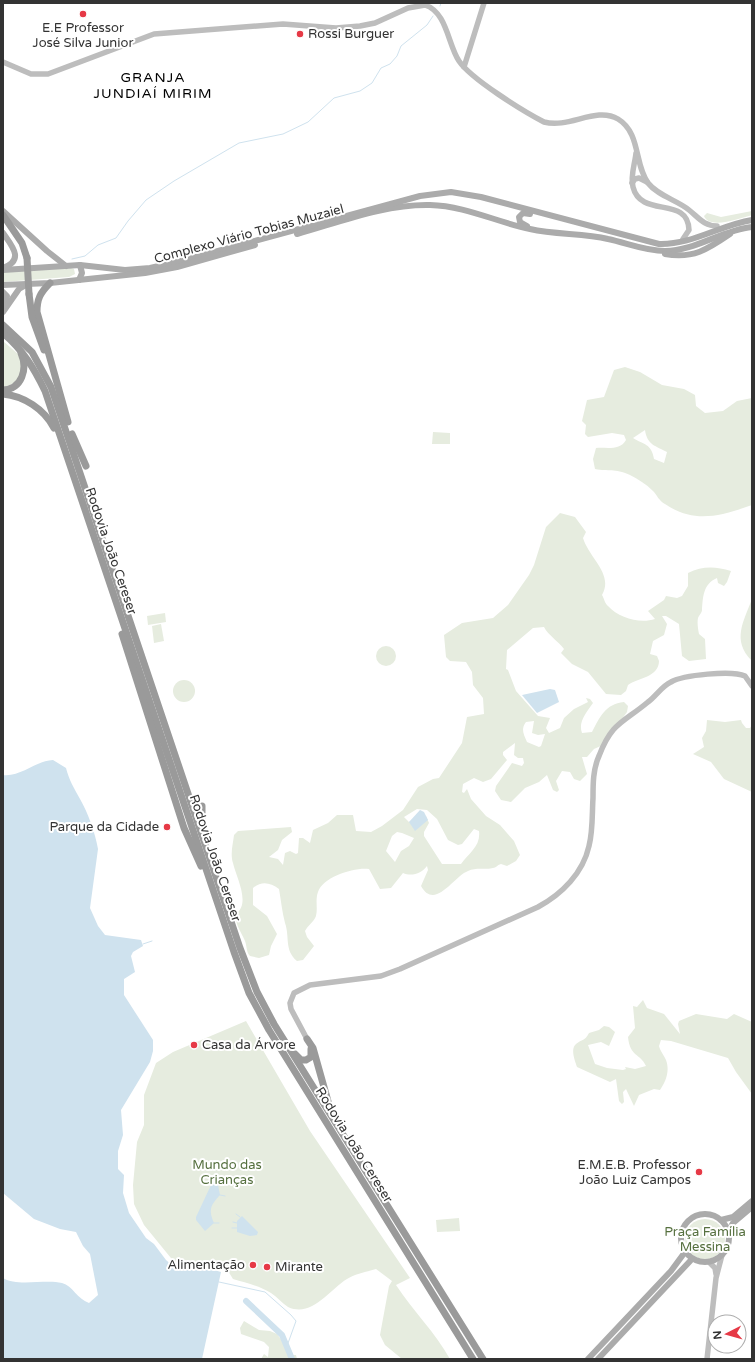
<svg xmlns="http://www.w3.org/2000/svg" width="755" height="1362" viewBox="0 0 755 1362" font-family="'Varela Round',sans-serif">
  <style>
    .green { fill: #e6ecdf; fill-rule: evenodd }
    .water { fill: #cfe2ee }
    .lines { fill: none; stroke-linecap: round; stroke-linejoin: round }
    .stream { stroke: #cfe2ee; stroke-width: 1 }
    .river { stroke: #cfe2ee; stroke-width: 6 }
    .secondary { stroke: #bdbdbd; stroke-width: 5.5 }
    .primary { stroke: #ababab; stroke-width: 6 }
    .highway { stroke: #9a9a9a; stroke-width: 7 }
    .highway-bridge { stroke: #9a9a9a; stroke-width: 7 }
    .poi-dot { fill: #e63946; stroke: #fff; stroke-width: 1.5 }
    .labels { text-anchor: middle; dominant-baseline: central; stroke-width: 4; stroke-linejoin: round; paint-order: stroke }
    .poi-label { font-size: 13px; fill: #333; stroke: #fff; text-anchor: start }
    .street-label { font-size: 13px; fill: #333; stroke: #fff }
    .park-label { font-size: 13px; fill: #56703f; stroke: #fff }
    .neighbourhood-label { font-size: 14px; letter-spacing: 1px; fill: #000; stroke: #fff }
  </style>
  <rect width="100%" height="100%" fill="#fff"/>
  <g class="green">
    <path d="M 752,211 L 752,215 C 741,218 709,230 704,216 L 707,213 L 721,217 Z"/>
    <polygon points="71,268 74,269 75,274 69,277 3,282 3,272"/>
    <polygon points="3,341 18,354 23,369 16,382 3,388"/>
    <path d="M 625,367 L 640,372 L 662,385 L 684,389 L 695,395 L 696,406 L 705,413 L 723,411 L 737,401 L 752,398 L 752,505 C 721,516 694,524 665,504 C 659,501 657,495 653,491 C 646,484 638,479 630,475 C 614,468 609,472 595,469 L 593,459 L 596,448 C 607,447 620,451 626,440 L 624,435 L 612,433 L 588,437 L 585,434 L 586,425 L 582,421 L 587,400 L 604,397 L 614,370 ZM 645,430 C 647,445 656,446 667,452 L 664,463 L 654,459 C 651,443 644,445 633,438 Z"/>
    <polygon points="433,432 450,433 450,444 432,444"/>
    <path d="M 560,513 L 575,517 L 586,532 L 583,538 C 589,558 614,574 602,595 C 604,598 605,604 608,606 C 619,618 640,624 655,619 L 648,611 L 664,600 L 666,596 L 677,598 L 682,596 L 688,586 L 688,573 C 702,566 715,566 731,571 L 727,582 L 724,586 L 718,583 L 717,578 C 703,584 703,597 702,610 C 702,613 699,615 698,618 C 697,623 698,629 699,634 L 705,639 L 706,659 L 689,661 L 682,656 L 679,624 L 666,616 L 662,616 L 667,624 L 664,635 L 653,641 L 650,654 L 657,656 L 659,661 C 659,677 638,678 628,685 L 626,691 L 621,695 L 606,694 L 588,672 L 572,664 L 561,653 L 564,649 C 558,641 548,635 544,627 L 533,628 L 507,650 L 506,669 L 508,670 L 516,691 L 538,716 L 550,718 L 546,728 L 549,733 L 560,728 L 564,718 L 574,709 L 588,702 L 586,698 L 590,699 L 593,703 C 586,713 578,722 582,733 L 592,732 C 600,717 605,704 624,702 L 628,706 L 627,712 L 603,745 L 594,749 L 587,757 L 582,757 L 587,774 L 580,781 L 574,779 L 570,772 L 562,771 L 556,781 L 559,790 L 557,792 L 553,790 L 547,775 L 539,782 L 525,788 L 511,802 L 501,800 L 495,791 L 496,786 L 512,763 L 522,766 L 524,763 L 523,758 L 518,758 L 514,755 L 515,743 L 503,752 L 503,755 L 507,760 L 491,779 L 483,782 L 474,778 L 463,784 L 462,792 L 464,793 L 467,789 L 471,799 L 486,816 L 500,825 L 514,841 L 520,855 L 516,861 L 507,866 L 501,864 C 497,865 496,868 493,868 C 485,870 476,867 468,871 C 454,876 435,911 421,886 L 428,870 L 427,866 C 422,873 412,877 403,873 L 391,888 L 380,889 L 369,869 C 354,867 323,877 318,892 C 315,900 318,908 316,916 C 314,922 308,925 305,931 L 307,937 L 314,946 L 303,960 L 297,961 C 284,950 290,937 285,923 C 282,912 281,900 279,889 C 270,882 261,881 253,888 L 253,905 L 267,916 L 277,934 L 271,946 L 269,955 L 259,958 L 250,956 C 246,952 247,946 245,941 C 241,931 235,926 236,914 C 251,903 236,877 233,863 C 230,854 233,844 234,835 L 238,831 L 291,827 L 292,832 L 282,840 L 278,850 L 269,857 L 278,859 L 283,865 L 285,853 L 290,851 L 296,854 L 298,853 L 299,838 L 303,838 L 310,843 L 313,830 L 328,823 L 337,815 L 353,815 L 356,831 L 371,832 L 382,826 L 403,810 L 418,787 L 433,779 L 439,778 L 462,743 L 467,717 L 484,714 L 483,698 L 473,685 L 472,672 L 466,662 L 450,661 L 446,657 L 444,635 L 462,623 L 493,618 L 508,605 L 529,575 L 534,565 L 546,527 ZM 534,721 L 532,733 L 538,735 L 545,734 L 541,746 L 539,747 L 527,742 C 523,733 521,729 526,722 ZM 417,809 L 427,810 L 437,819 L 448,840 L 458,845 L 462,844 L 474,829 L 479,831 C 481,846 469,853 461,864 L 442,864 L 424,836 L 424,832 L 429,823 L 426,816 L 422,815 L 409,822 L 404,817 ZM 397,832 L 402,833 L 414,838 L 409,846 L 401,851 L 395,862 L 386,851 L 392,836 Z"/>
    <path d="M 752,599 L 752,661 C 731,640 744,621 752,599 Z"/>
    <polygon points="165,613 166,622 148,625 147,616"/>
    <polygon points="161,624 164,641 154,643 152,626"/>
    <circle cx="386" cy="656" r="10"/>
    <circle cx="184" cy="691" r="11"/>
    <polygon points="707,720 725,722 741,720 742,723 746,728 750,728 752,725 752,792 724,779 711,762 693,754 704,747 702,738 706,731"/>
    <path d="M 643,1000 L 647,1008 L 664,1014 L 680,1034 L 678,1024 L 679,1021 L 696,1014 L 727,1019 L 734,1014 L 752,1022 L 752,1094 L 736,1072 L 728,1058 L 671,1041 L 661,1040 L 659,1046 C 660,1051 664,1055 666,1060 C 670,1071 666,1081 660,1090 L 654,1089 L 639,1095 L 634,1106 L 626,1089 L 623,1092 L 624,1102 L 622,1104 L 619,1101 L 616,1079 L 610,1082 L 577,1067 C 575,1061 570,1049 576,1044 C 582,1039 585,1041 589,1033 L 599,1030 L 604,1026 L 609,1027 L 615,1032 L 609,1046 L 601,1042 L 588,1045 L 595,1064 L 607,1068 L 623,1070 L 626,1069 L 625,1067 L 635,1069 L 646,1066 C 640,1053 630,1057 628,1037 L 635,1028 L 633,1006 L 637,1007 Z"/>
    <path d="M 246,1021 L 310,1131 L 410,1278 L 396,1285 C 413,1311 435,1332 450,1359 L 402,1359 L 385,1345 L 380,1335 L 389,1286 L 392,1281 L 376,1269 C 366,1272 355,1274 347,1279 C 329,1290 312,1318 288,1307 C 282,1303 277,1297 271,1293 C 260,1286 246,1283 233,1279 L 225,1266 L 199,1261 L 187,1264 L 175,1263 L 144,1225 L 134,1204 L 133,1185 L 137,1142 L 144,1125 L 144,1095 L 156,1063 L 173,1052 Z"/>
    <polygon points="459,1218 460,1231 437,1232 436,1220"/>
    <circle cx="705" cy="1239" r="20"/>
    <polygon points="244,1321 259,1330 270,1331 277,1334 293,1355 296,1355 297,1359 261,1359 264,1354 268,1357 269,1347 264,1342 241,1334 240,1328"/>
  </g>
  <g class="water">
    <polygon points="550,689 555,690 559,702 537,713 522,695"/>
    <path d="M 53,760 L 66,768 C 69,780 74,788 80,799 C 88,813 95,832 98,849 L 90,908 L 98,926 L 105,935 L 141,940 L 143,946 L 133,952 L 131,956 L 135,972 L 124,979 L 124,995 L 153,1040 L 153,1051 L 150,1062 L 121,1110 L 123,1135 L 118,1151 L 118,1169 L 124,1175 L 123,1193 L 129,1213 L 146,1238 L 154,1244 L 166,1260 L 174,1267 L 187,1268 L 197,1265 L 221,1272 L 202,1359 L 3,1359 L 3,1278 C 17,1287 45,1279 62,1283 C 73,1286 77,1299 89,1303 L 98,1295 L 90,1254 L 83,1246 L 76,1232 L 60,1229 L 34,1219 L 3,1193 L 3,775 C 21,777 35,761 53,760 Z"/>
    <polygon points="420,810 424,812 428,820 415,831 409,822"/>
    <path d="M 214,1182 L 218,1185 L 220,1195 C 211,1205 208,1209 214,1223 L 205,1231 L 196,1220 L 196,1217 L 212,1183 Z"/>
    <polygon points="242,1216 258,1232 257,1235 250,1236 237,1232 237,1221"/>
  </g>
  <g class="lines">
    <g class="stream">
      <polyline points="440,6 441,3"/>
      <polyline points="72,259 85,256 98,245 116,238 128,221 146,200 174,181 239,143 283,134 308,122 334,98 360,91 372,83 381,68 390,64 397,56 401,46 427,25 433,16"/>
      <polyline points="143,944 152,941"/>
      <polyline points="220,1195 225,1196"/>
      <polyline points="236,1214 240,1217"/>
      <polyline points="233,1222 237,1223"/>
      <polyline points="214,1223 219,1223"/>
      <polyline points="232,1228 237,1228"/>
      <polyline points="219,1282 265,1292 291,1315 296,1321 287,1346"/>
    </g>
    <polyline class="river" points="246,1301 282,1335 292,1359"/>
    <g class="secondary">
      <path d="M 3,62 L 31,74 L 48,74 L 154,34 L 283,24 L 336,28 L 360,26 L 375,23 L 408,8 L 425,5 C 447,12 448,45 459,61 C 471,79 523,111 544,122 C 569,129 596,106 618,119 C 641,133 634,164 648,183 C 658,196 677,200 689,210 C 699,218 704,226 717,226"/>
      <polyline points="464,67 484,3"/>
      <path d="M 636,153 C 635,164 630,176 633,187 C 641,219 688,195 689,230 L 683,239"/>
      <polyline points="632,183 635,179 639,178 647,182"/>
      <path d="M 307,1039 L 291,1009 L 290,1003 L 294,993 L 310,985 L 381,976 L 400,969 L 538,907 C 562,894 583,873 589,846 C 593,831 592,813 593,798 C 593,784 593,769 599,756 C 612,722 623,723 648,702 C 656,696 662,686 671,682 C 683,675 732,670 745,676 L 752,686"/>
      <polyline points="709,1262 715,1268 716,1274"/>
      <polyline points="707,1359 716,1278 722,1255"/>
    </g>
    <g class="primary">
      <polyline points="3,211 47,251 66,266"/>
      <polyline points="527,226 520,222 519,217 523,213 530,214"/>
      <path d="M 3,233 C 12,246 25,260 3,268"/>
      <path d="M 297,234 C 340,222 385,204 430,205 C 466,206 496,222 530,229 C 556,235 583,233 608,239 C 627,243 645,251 665,251 C 695,251 722,230 752,227"/>
      <path d="M 665,254 C 694,259 708,249 730,234"/>
      <path d="M 3,270 L 80,265 L 125,270 L 150,268 L 181,261 L 420,196 L 451,192 L 481,197 L 659,244 C 692,245 720,225 752,220"/>
      <polyline points="79,280 82,273 80,265"/>
      <polyline points="3,285 50,283 145,273 177,267 255,245"/>
      <polyline points="3,292 7,296 5,308"/>
      <polyline points="3,312 19,289 26,285"/>
      <circle cx="705" cy="1238" r="24"/>
      <polyline points="721,1220 733,1217 752,1201"/>
      <polyline points="728,1232 733,1223 752,1207"/>
      <polyline points="588,1359 671,1271 685,1252"/>
      <polyline points="598,1359 692,1259"/>
    </g>
    <g class="highway">
      <polyline points="3,215 22,243 27,258"/>
      <path d="M 50,283 C 40,293 37,299 37,312 L 68,422"/>
      <polyline points="29,294 32,317 44,350"/>
      <polyline points="3,325 32,352 51,387 240,948 257,992 274,1024 483,1359"/>
      <path d="M 3,333 C 23,350 34,368 45,391 L 234,952 L 249,993 L 269,1030 L 473,1359"/>
      <path d="M 3,390 C 22,389 28,369 21,353"/>
      <path d="M 3,394 C 24,396 44,409 54,428"/>
      <polyline points="72,434 86,466"/>
      <polyline points="122,634 184,828 201,866"/>
      <polyline points="202,806 202,828"/>
      <polyline points="307,1039 313,1048 331,1112"/>
      <polyline points="295,1054 301,1060 306,1060 311,1057 311,1049"/>
    </g>
    <polyline class="highway-bridge" points="27,258 29,294"/>
  </g>
  <g class="poi-dot">
    <circle cx="83" cy="14" r="4"/>
    <circle cx="300" cy="34" r="4"/>
    <circle cx="167" cy="827" r="4"/>
    <circle cx="194" cy="1045" r="4"/>
    <circle cx="699" cy="1172" r="4"/>
    <circle cx="253" cy="1265" r="4"/>
    <circle cx="267" cy="1267" r="4"/>
  </g>
  <g class="labels">
    <g class="poi-label">
      <text x="83" y="28" text-anchor="middle">E.E Professor<tspan x="83" dy="15">José Silva Junior</tspan></text>
      <text x="308" y="34">Rossi Burguer</text>
      <text x="159" y="827" text-anchor="end">Parque da Cidade</text>
      <text x="202" y="1045">Casa da Árvore</text>
      <text x="691" y="1165" text-anchor="end">E.M.E.B. Professor<tspan x="691" dy="15">João Luiz Campos</tspan></text>
      <text x="245" y="1265" text-anchor="end">Alimentação</text>
      <text x="275" y="1267">Mirante</text>
    </g>
    <g class="street-label">
      <text transform="translate(249 234) rotate(-15)">Complexo Viário Tobias Muzaiel</text>
      <text transform="translate(111 551) rotate(71)">Rodovia João Cereser</text>
      <text transform="translate(215 858) rotate(71)">Rodovia João Cereser</text>
      <text transform="translate(354 1145) rotate(58)">Rodovia João Cereser</text>
    </g>
    <g class="park-label">
      <text x="227" y="1165">Mundo das<tspan x="227" dy="15">Crianças</tspan></text>
      <text x="705" y="1232">Praça Família<tspan x="705" dy="15">Messina</tspan></text>
    </g>
    <g class="neighbourhood-label">
      <text x="153" y="77">GRANJA<tspan x="153" dy="16">JUNDIAÍ MIRIM</tspan></text>
    </g>
  </g>
  <rect width="755" height="1362" fill="none" stroke="#333333" stroke-width="8"/>
  <g transform="translate(727 1334) rotate(264)"><circle r="19" fill="#ffffff" stroke="#adadad"/>
  <path d="M0-3L7 15L0 10L-7 15Z" fill="#e63946"/>
  <text y="-6" font-size="11" font-weight="bold" text-anchor="middle" fill="#333333">N</text>
  </g>
</svg>
